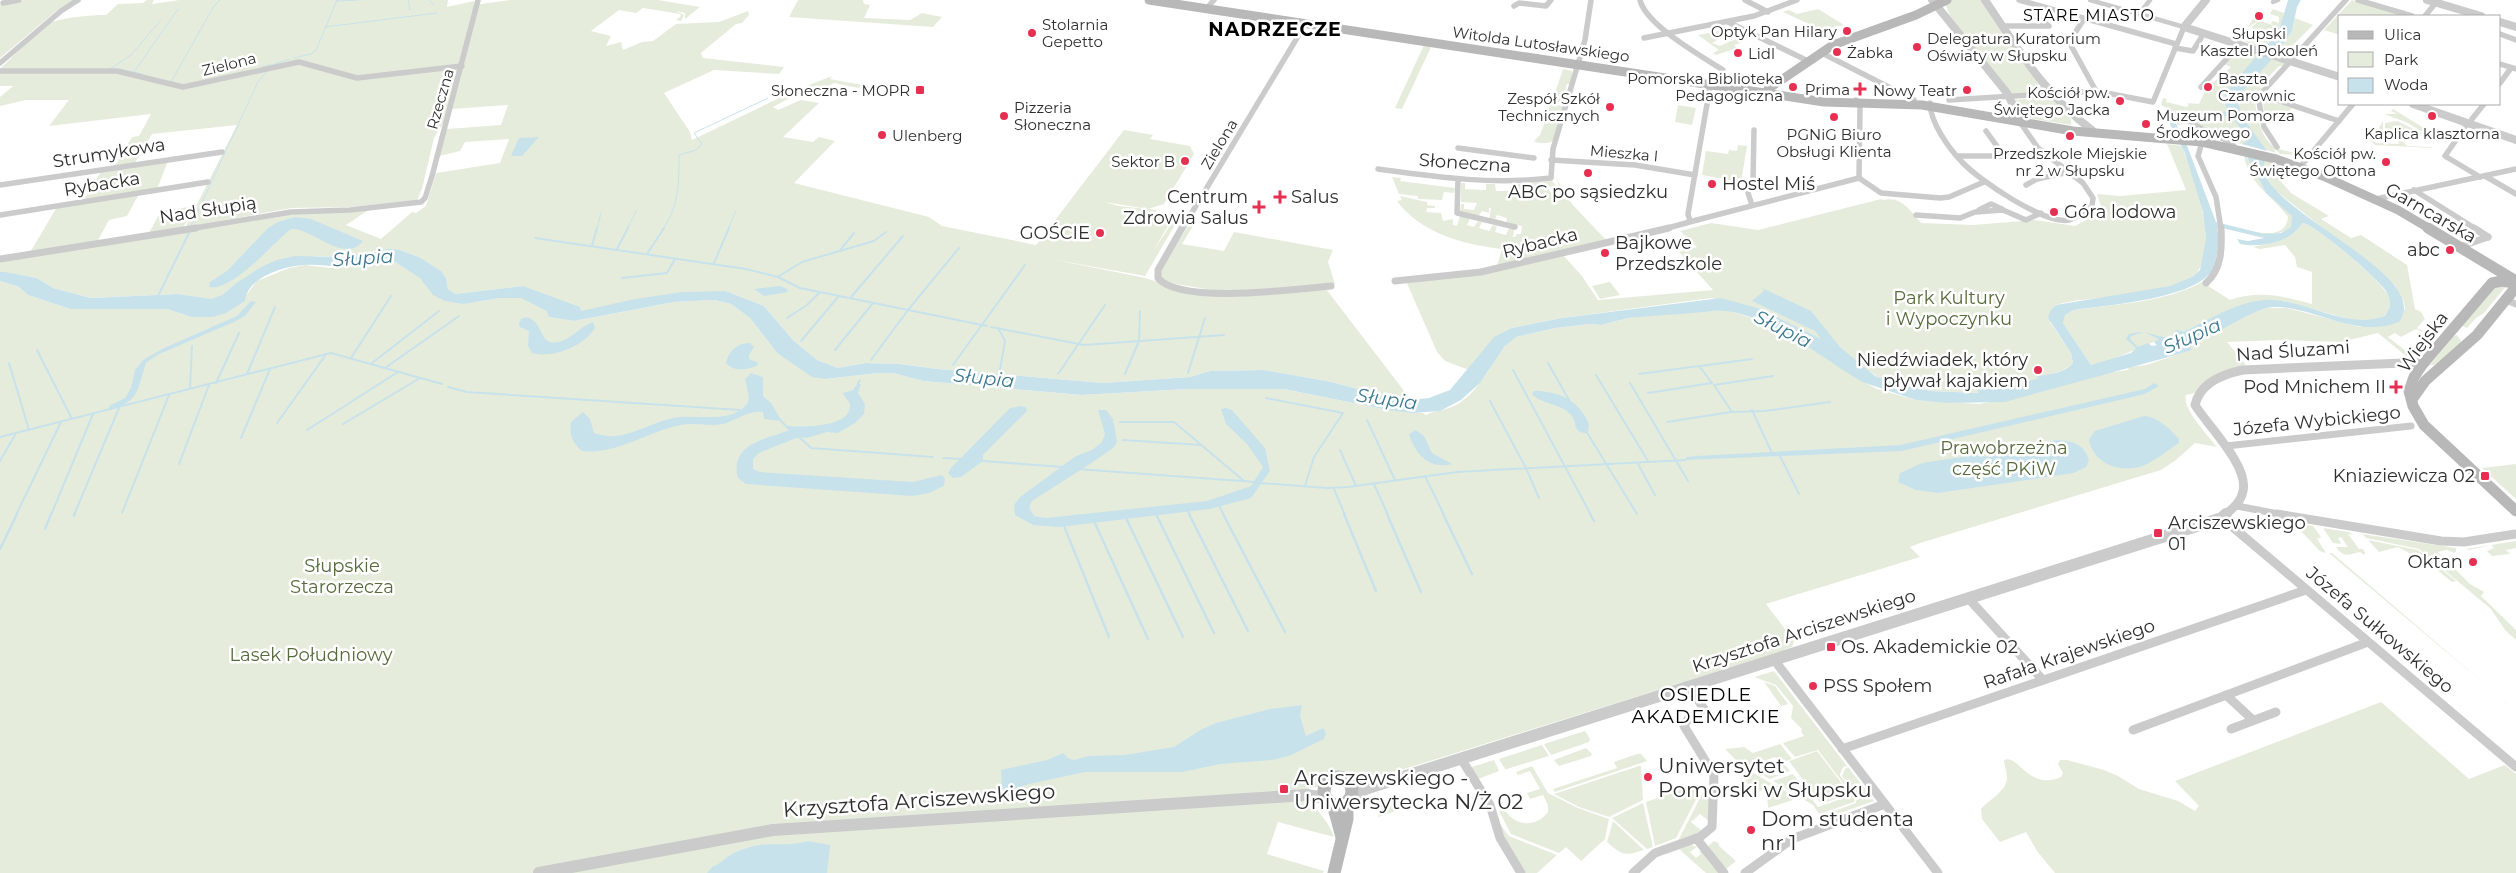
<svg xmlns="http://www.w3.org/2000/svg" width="2516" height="873" viewBox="0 0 2516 873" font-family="Montserrat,sans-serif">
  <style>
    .green { fill: #e6ecdc; fill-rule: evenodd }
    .water { fill: #c8e2ec; fill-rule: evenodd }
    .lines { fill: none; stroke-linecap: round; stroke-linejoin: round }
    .stream-far2 { stroke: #c8e2ec; stroke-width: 1 }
    .stream-far1 { stroke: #c8e2ec; stroke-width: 2 }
    .stream { stroke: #c8e2ec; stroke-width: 2.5 }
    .pedestrian { stroke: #cbcbcb; stroke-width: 4.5 }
    .minor-far2 { stroke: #cbcbcb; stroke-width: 5.5 }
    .minor-far1 { stroke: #cbcbcb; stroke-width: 7 }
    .minor { stroke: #cbcbcb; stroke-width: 9 }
    .tertiary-far2 { stroke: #cbcbcb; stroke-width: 8 }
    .tertiary-far1 { stroke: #cbcbcb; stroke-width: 9 }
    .tertiary { stroke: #cbcbcb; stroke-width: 12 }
    .secondary-far2 { stroke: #b8b8b8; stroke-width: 9 }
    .secondary-far1 { stroke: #b8b8b8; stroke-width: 11 }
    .secondary { stroke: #b8b8b8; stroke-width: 13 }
    .poi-dot { fill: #e62f51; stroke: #fff; stroke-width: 2 }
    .labels { text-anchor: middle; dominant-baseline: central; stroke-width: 5; stroke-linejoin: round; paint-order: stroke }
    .far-poi-label { font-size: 15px; fill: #2e2e2e; stroke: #fff; text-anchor: end }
    .far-street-label { font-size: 15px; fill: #2e2e2e; stroke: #fff }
    .far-quarter-label { font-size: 16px; letter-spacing: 1px; fill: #000; stroke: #fff }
    .street-label { font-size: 18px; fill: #2e2e2e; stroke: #fff }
    .poi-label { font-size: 18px; fill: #2e2e2e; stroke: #fff; text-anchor: start }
    .park-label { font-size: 18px; fill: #566a3b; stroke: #fff }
    .far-district-label { font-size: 19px; font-weight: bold; letter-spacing: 1px; fill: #000; stroke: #fff }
    .water-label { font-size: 19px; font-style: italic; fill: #3c7991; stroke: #fff }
    .neighbourhood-label { font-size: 19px; letter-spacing: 1px; fill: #000; stroke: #fff }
    .near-poi-label { font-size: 21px; fill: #2e2e2e; stroke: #fff; text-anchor: start }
    .near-street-label { font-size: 21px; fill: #2e2e2e; stroke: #fff }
  </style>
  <rect width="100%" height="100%" fill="#fff"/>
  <g class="green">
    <polygon points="24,0 74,0 55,12 0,58 0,5"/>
    <path d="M 147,0 L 154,0 L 152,4 L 179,0 L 448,0 L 447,7 L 474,1 L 474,5 L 510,0 L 658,0 L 700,7 L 685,19 L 685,13 L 676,11 L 684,15 L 681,21 L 676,20 L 681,16 L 680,14 L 643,8 L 636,13 L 619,10 L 591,31 L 611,36 L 606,46 L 621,42 L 623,50 L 642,42 L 653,41 L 676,24 L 719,22 L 748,11 L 749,15 L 742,23 L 736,24 L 701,53 L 703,58 L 784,67 L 779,74 L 714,70 L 664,93 L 690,132 L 692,140 L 794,91 L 797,94 L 773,107 L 778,110 L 801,100 L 819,103 L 783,137 L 813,142 L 819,137 L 835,141 L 794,183 L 929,217 L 942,226 L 1036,245 L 1124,130 L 1153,135 L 1150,139 L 1190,146 L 1194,154 L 1164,204 L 1148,209 L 1105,202 L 1119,206 L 1157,210 L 1153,217 L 1171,221 L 1152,253 L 1173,221 L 1179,218 L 1145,276 L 1050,259 L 1141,277 L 1204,295 L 1230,293 L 1170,283 L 1160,277 L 1159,272 L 1188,226 L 1193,226 L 1182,244 L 1224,251 L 1234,232 L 1333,250 L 1328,262 L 1335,284 L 1235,293 L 1326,289 L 1411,400 L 1379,395 L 1332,382 L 1264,370 L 1210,371 L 1190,377 L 1103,383 L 938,369 L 900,364 L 865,363 L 838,368 L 817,360 L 794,341 L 764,306 L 726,291 L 589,311 L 581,311 L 523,286 L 455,294 L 448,289 L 446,278 L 419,257 L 400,250 L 375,251 L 354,257 L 315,256 L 235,284 L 222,295 L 211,300 L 178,294 L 91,298 L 53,288 L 37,278 L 0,272 L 0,260 L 184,230 L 237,125 L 152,134 L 135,163 L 114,167 L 132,137 L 139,136 L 151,114 L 49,126 L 69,100 L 26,100 L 0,106 L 0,97 L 13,86 L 0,86 L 0,69 C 10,60 42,25 52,22 C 68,17 90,15 106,15 L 118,4 L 143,3 ZM 508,105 L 501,125 L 447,129 L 439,156 L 460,151 L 465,142 L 509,139 L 500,163 L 436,173 L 426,206 L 416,213 L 412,212 L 381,239 L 346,225 L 370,209 L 304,212 L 218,225 L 220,221 L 292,208 L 351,207 L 417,200 L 422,189 L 434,138 L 452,109 Z"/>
    <polygon points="798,0 863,0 864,4 870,5 864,18 910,20 922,13 942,17 933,27 789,17"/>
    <polygon points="1949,0 1982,0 2048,91 2011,95 1950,16 1945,3"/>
    <polygon points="2352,0 2404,16 2340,16 2340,35 2324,30"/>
    <polygon points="1818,9 1844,25 1822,30 1783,12 1789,10 1797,14"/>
    <path d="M 2273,9 L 2284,13 C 2283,25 2272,42 2262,48 L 2241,40 L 2247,33 L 2244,32 L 2245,30 L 2249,31 L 2258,21 L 2248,27 L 2253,19 L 2273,25 L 2271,23 L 2273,21 L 2279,23 L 2279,17 L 2270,14 Z"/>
    <polygon points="2295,18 2313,25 2283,55 2282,46 2292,31"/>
    <path d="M 1724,30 L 1735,35 L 1730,33 L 1712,43 L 1720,46 C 1730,41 1739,38 1749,35 L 1741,39 L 1743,42 L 1734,45 L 1737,48 L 1716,55 L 1713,53 L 1719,50 L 1698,35 Z"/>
    <polygon points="1424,45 1431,47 1402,109 1395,108"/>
    <path d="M 2242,47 L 2286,62 L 2283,66 L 2279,66 L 2259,87 L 2263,88 L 2254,95 C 2257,113 2259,140 2278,149 C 2285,151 2291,151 2297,155 L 2280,154 L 2275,149 L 2274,149 L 2276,153 C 2265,150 2258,145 2246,142 L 2242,144 L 2228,141 L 2161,105 L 2163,98 L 2167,99 L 2166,102 L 2187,107 L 2189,104 L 2186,103 L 2199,104 L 2206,89 L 2210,88 L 2209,86 L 2231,67 L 2224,64 Z"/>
    <polygon points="1563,69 1572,71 1571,85 1567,84 1562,102 1552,102"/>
    <polygon points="832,76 830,79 862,85 859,88 834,83 813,95 802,92 804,87"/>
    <path d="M 2044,97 C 2054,99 2074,113 2071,125 L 2021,117 L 2014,100 Z"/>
    <polygon points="2262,98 2292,108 2281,120 2265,115"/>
    <path d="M 1551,103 L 1564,107 L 1553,141 C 1548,144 1539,144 1534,141 L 1540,135 Z"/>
    <polygon points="1678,105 1696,108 1692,125 1675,122"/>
    <polygon points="2393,109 2448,143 2425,133 2426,131 2424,133 2413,125 2422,132 2408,123 2384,114 2397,114 2391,111"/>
    <polygon points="2183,118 2195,127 2186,124 2177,125 2178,128 2200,130 2204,128 2224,140 2181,133 2175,122"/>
    <polygon points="2383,121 2383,129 2396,136 2385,128 2385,123 2397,121 2422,133 2418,138 2399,138 2407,146 2431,147 2432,148 2375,145 2368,138 2377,137 2375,134 2379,137 2372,138 2376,143 2399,144 2397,139 2387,138 2377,131"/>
    <path d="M 2167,144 L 2182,146 C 2193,175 2223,252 2193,276 C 2173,291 2140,292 2116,296 C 2096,299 2075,299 2056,305 L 2050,322 L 2071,353 L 2073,363 C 2060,377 1998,390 1978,389 L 1980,393 L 1931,391 L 1881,379 L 1820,339 L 1761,309 L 1711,298 L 1562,318 L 1512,328 L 1477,357 L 1469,370 L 1445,361 L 1437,352 L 1406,281 L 1563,255 L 1582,276 L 1598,300 L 1713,290 L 1679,252 L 1697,247 L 1680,231 L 1711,223 L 1758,230 L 1881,199 L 1883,200 C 1901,196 1910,210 1921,223 L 1973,225 L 2035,220 L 2075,226 L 2105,209 L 2101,206 L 2097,194 L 2121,196 L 2186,190 Z"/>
    <polygon points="1738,145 1747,146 1741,182 1702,175 1706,151 1728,154 1729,150 1737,151"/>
    <path d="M 2244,156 L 2247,157 L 2266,193 L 2293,216 L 2291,227 C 2272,242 2245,230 2224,225 C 2241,226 2285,247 2288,217 C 2272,195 2251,187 2244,156 Z"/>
    <path d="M 2263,160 L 2283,164 L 2284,167 L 2274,173 L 2291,193 L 2329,216 L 2321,219 L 2351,238 L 2361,235 L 2407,265 L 2415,309 L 2421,312 L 2425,319 L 2417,328 L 2435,337 L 2416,329 L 2401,337 L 2395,333 L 2388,337 L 2411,355 L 2406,356 L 2378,333 L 2341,342 L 2280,340 L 2227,342 L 2246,365 L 2221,372 L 2195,393 L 2186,395 C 2182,409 2208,435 2217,447 L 2195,443 L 2176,460 L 2161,470 L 1920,543 L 1910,547 L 1920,557 L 1766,604 L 1794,641 L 1792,647 L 1780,651 L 1789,649 L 1369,780 L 1309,788 C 1311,811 1327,815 1334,837 L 1278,822 L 1267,854 L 1324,871 L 1323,873 L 0,873 L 0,281 L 19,287 L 28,295 L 70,309 L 167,309 L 191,317 L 247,294 L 257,281 L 289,268 L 305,265 L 331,268 L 354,266 L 389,258 L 421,278 L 431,292 L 476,302 L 500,298 L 522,298 L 546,311 L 549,317 L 574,321 L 674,302 L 714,300 L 731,304 L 750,318 L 777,353 L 826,379 L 878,373 L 893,373 L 923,381 L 1082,395 L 1188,389 L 1284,389 L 1383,409 L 1423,413 L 1426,415 C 1436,410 1448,410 1458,404 C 1483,388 1493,358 1512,338 L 1555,328 L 1590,324 L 1601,325 L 1628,318 L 1715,309 L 1728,310 L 1763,322 L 1795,338 L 1856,378 L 1877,389 L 1916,400 L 1979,404 L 2041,392 L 2100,374 L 2127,370 L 2130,367 L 2146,365 L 2191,350 L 2189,347 L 2252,313 L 2268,308 L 2287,308 L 2360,327 L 2405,309 L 2404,302 L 2395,286 L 2275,190 L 2265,175 Z"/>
    <polygon points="168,161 157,189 83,201 102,170"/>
    <path d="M 1555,176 L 1572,204 L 1606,240 L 1497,266 L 1502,249 C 1465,245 1420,233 1397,201 L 1402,200 L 1400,196 L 1427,202 L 1427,205 L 1435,206 L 1435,208 L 1427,208 L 1426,212 L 1441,213 L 1443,221 L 1453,219 L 1453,225 L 1457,226 L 1460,216 L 1470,219 L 1467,225 L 1474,227 L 1478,221 L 1482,222 L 1479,228 L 1489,231 L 1493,225 L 1497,226 L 1495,232 L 1506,235 L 1509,228 L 1514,229 L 1513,237 L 1515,237 L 1517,234 L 1521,234 L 1522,226 L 1506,224 L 1507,218 L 1497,215 L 1495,219 L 1503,221 L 1501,223 L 1489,220 L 1491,208 L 1489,208 L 1489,213 L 1482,211 L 1478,217 L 1460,212 L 1461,204 L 1464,204 L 1464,209 L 1474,210 L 1477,203 L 1461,202 L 1461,183 L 1465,183 L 1465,189 L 1486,190 L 1486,184 L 1495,184 L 1496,191 L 1517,191 L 1516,185 L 1521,183 L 1552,181 L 1557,186 L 1547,187 L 1553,196 L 1564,195 Z"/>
    <polygon points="1392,177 1401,178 1400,181 1455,188 1454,193 1444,192 1442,200 1418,199 1418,196 1399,194"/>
    <polygon points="139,194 127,216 109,220 96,244 29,254 57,207"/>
    <polygon points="195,206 183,228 149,233 161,211"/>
    <path d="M 2302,223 C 2314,223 2378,279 2386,292 C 2389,296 2390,302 2390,307 L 2385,316 L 2375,320 L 2356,321 L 2283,301 L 2234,309 L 2183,332 L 2177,333 L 2176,336 C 2145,341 2121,360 2091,365 L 2063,323 L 2062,320 L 2065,315 L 2074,310 C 2115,304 2164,303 2202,282 L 2230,300 C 2258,290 2284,296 2312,304 L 2312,272 L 2297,267 L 2295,257 L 2285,245 L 2260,249 L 2253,247 C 2271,243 2293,241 2302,223 Z"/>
    <polygon points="1610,282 1620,295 1600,299 1592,286"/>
    <polygon points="2507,285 2484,313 2476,318 2467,328 2462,326 2494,287"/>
    <polygon points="2457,335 2461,341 2457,350 2434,365 2430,365 2454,336"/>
    <polygon points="2516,464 2516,499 2482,468"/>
    <polygon points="2296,523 2313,526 2321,537 2317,539 2326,553 2320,551 2295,525 2297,525"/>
    <path d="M 2323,528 L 2349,532 L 2353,535 L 2348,534 L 2359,549 L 2363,549 L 2365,553 L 2364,555 L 2360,552 C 2350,554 2344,559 2336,547 L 2348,547 L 2341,537 L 2338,538 L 2341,544 L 2333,543 Z"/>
    <polygon points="2362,534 2456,548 2456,552 2454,553 2447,550 2438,552 2470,584 2484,592 2481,596 2516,630 2516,640 2505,630 2491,609 2419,549 2366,538"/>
    <polygon points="2368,540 2418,550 2456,581 2452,582 2416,553 2411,554 2398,547 2379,552"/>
    <polygon points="2516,541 2516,548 2506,550 2510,554 2492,556 2487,551 2494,548 2491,545 2469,550 2466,549"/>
    <polygon points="2329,553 2332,553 2516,711 2507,703"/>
    <polygon points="1774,671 1847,766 1843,767 1840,775 1855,795 1854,802 1819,814 1813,805 1773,781 1793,774 1818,807 1852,795 1818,750 1795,757 1783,743 1804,736 1801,732 1802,729 1791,718 1793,706 1776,685 1754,677"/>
    <polygon points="1764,682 1775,686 1788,704 1781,706"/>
    <path d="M 2381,702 L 2469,779 L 2505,765 L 2516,774 L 2516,873 L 2055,873 L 2037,851 L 2026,832 L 2000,842 L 1982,819 L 1981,809 C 1989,799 2007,792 2007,777 C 2007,771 2004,766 2004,760 C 2019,754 2028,791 2061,777 L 2063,773 L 2058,764 L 2060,760 L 2067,760 L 2104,770 L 2118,776 L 2139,789 L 2178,801 L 2195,811 L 2199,806 L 2175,781 Z"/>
    <polygon points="1585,731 1590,739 1589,742 1551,755 1544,744"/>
    <polygon points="1780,744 1792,759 1783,762 1790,771 1782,774 1786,771 1775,757 1764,761 1772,775 1780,775 1770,779 1736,760 1725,749 1744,747 1753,753"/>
    <polygon points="1542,745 1549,756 1507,769 1505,769 1499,759"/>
    <polygon points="1586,748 1592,754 1591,756 1559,766 1554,760"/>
    <polygon points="1817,751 1850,794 1821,804 1789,761"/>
    <polygon points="1637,754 1641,754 1647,761 1555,792 1553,789 1617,768 1614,762"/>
    <polygon points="1494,760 1499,771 1478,779 1469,768"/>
    <polygon points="1735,762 1772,784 1755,794 1733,763"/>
    <path d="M 1532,766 L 1548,793 L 1578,808 L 1609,819 L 1605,839 L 1581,861 L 1566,847 L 1559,853 L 1511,834 L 1499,811 L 1504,808 C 1513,826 1535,829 1548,812 L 1548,805 L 1543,795 L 1530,799 L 1527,793 L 1540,789 L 1530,771 L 1518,775 L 1516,772 Z"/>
    <polygon points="1639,766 1641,766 1643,800 1609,817 1579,807 1554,794"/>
    <polygon points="1848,767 1874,801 1823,819 1821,816 1856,803 1857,795 1842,776 1845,769"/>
    <polygon points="1698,784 1703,786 1676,838 1655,846 1646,802"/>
    <polygon points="1775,785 1788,793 1793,800 1768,808 1767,791"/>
    <polygon points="1706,786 1712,787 1709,821 1700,814 1691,822 1703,832 1678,841"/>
    <polygon points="1396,798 1401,809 1378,817 1381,802"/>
    <polygon points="1643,803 1653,847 1647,849 1612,818"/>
    <path d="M 1613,821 L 1644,850 C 1625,856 1623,856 1607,842 Z"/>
    <polygon points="1500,824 1509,836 1557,855 1537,873 1524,873 1505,843"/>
    <polygon points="1714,841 1719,843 1719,846 1736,861 1725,870 1708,846"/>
    <polygon points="1691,845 1697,847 1690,852 1696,858 1701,854 1699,852 1701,851 1720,873 1706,873 1679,849"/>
  </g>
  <g class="water">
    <polygon points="2288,0 2301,0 2297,7 2292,31 2282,46 2283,55 2262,48 2267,45 2280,27"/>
    <polygon points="2259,53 2272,59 2243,91 2238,104 2245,121 2267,151 2242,144 2246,141 2237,123 2229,116 2185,117 2176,113 2226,112 2225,93"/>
    <path d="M 2174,114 L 2183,118 L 2175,122 L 2186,143 L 2216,222 L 2264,234 L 2281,233 L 2291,227 L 2292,216 L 2266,193 L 2246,155 L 2265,160 C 2247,206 2437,272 2399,322 C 2356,339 2318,308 2276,307 C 2255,306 2212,338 2190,347 L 2192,350 L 2172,356 L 2005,402 L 1948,403 L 1916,400 L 1862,382 C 1823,359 1751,300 1705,312 L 1628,318 L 1601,325 L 1590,324 L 1555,328 L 1516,337 L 1505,346 L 1480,383 L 1461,400 L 1440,411 L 1412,413 L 1383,409 L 1284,389 L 1188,389 L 1082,395 L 923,381 L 893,373 L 878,373 L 826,379 L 812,377 L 777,353 L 750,318 L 731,304 L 714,300 L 674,302 L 574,321 L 549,317 L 546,311 L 521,298 L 500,298 L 463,304 L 445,301 L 433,295 L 420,278 L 389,258 C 376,260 364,265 351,266 C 335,268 320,264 304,265 C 285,266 247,277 245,301 L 226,313 L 213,317 L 191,317 L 167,309 L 70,309 L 28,295 L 19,287 L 0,281 L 0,272 L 5,272 L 37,278 L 53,288 L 91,298 L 178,294 L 211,299 L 222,295 L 235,284 L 261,267 L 277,260 L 295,256 L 354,257 L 388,249 L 400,250 L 419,257 L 441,271 L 446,278 L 448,289 L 455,294 L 523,286 L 580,307 L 581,311 L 635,299 L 682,292 L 726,291 L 764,306 L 794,341 L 817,360 L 838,368 L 865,363 L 900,364 L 938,369 L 1103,383 L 1190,377 L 1210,371 L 1264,370 L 1332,382 L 1379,395 L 1411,400 L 1429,398 L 1450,390 L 1494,337 L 1512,328 L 1562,318 L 1721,298 L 1761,309 L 1821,339 L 1815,331 L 1752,301 L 1764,291 L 1762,288 L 1811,311 L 1840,347 L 1875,376 L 1896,384 L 1931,391 L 1979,393 L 1977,389 L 2001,389 L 2039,378 L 2036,376 C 2049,375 2064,373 2073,363 L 2071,353 L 2048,318 L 2050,311 L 2056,305 L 2170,286 L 2192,277 L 2200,270 L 2206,239 L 2203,212 L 2185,153 L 2169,122 L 2168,118 L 2174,119 L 2170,117 ZM 2302,223 C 2314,223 2378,279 2386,291 C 2389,296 2390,302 2390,307 L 2385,316 C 2346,330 2311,302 2273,300 C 2242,298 2210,320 2183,332 L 2177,330 L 2175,331 L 2178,334 C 2162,344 2151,327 2129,334 L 2126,339 L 2136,348 L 2131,353 L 2091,365 L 2063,323 L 2065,315 L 2074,310 C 2106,305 2200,299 2214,267 C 2216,263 2219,240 2219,237 C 2218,232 2216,231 2218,227 L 2264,238 L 2248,241 L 2237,239 L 2240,244 C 2260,248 2292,243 2302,223 ZM 2144,332 L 2159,339 L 2154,342 L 2157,345 L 2152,346 L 2148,343 L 2138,347 L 2130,339 L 2131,336 Z"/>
    <polygon points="539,137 522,156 511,156 519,138"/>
    <path d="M 295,217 L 311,219 L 363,241 C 345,265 311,227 291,229 C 272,244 232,292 209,287 L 210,282 L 227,271 L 268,228 L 278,222 Z"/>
    <polygon points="780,286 787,289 788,292 764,296 754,289"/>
    <path d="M 251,301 L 256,302 L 245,316 L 234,322 L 157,355 L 146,363 C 137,389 140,402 109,410 L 109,406 L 125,398 L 131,388 L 135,370 L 143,360 L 162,349 L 237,316 Z"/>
    <path d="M 526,317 C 542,321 539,338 550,342 C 566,346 580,326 593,322 L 595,328 C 584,346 553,359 532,353 L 528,346 L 529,331 L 520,327 L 519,323 L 521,319 Z"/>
    <path d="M 750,343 L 754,347 L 749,355 L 749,359 L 757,362 L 758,365 C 749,370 733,372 726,363 C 729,350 737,343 750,343 Z"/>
    <path d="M 751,373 L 763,377 L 763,396 L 771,403 L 782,421 L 764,419 L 763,412 C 747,410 738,420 723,424 C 709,427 695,422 681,425 C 646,432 617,455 582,451 C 572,442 569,435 571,422 L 583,412 L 590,419 L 594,433 C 601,435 609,437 616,436 C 638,433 657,420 679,417 C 701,415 730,423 746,405 C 752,399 746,387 745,379 Z"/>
    <path d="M 858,383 L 861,384 L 858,393 L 865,404 L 864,414 L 855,423 L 838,433 L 827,432 L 807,438 L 799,437 L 759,453 L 753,459 L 753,469 L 760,472 L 913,482 L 941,475 L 945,478 L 944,486 L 929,493 L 913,496 L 746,484 L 738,478 C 729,444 766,439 790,430 L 786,426 C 801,427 850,428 850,406 C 850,400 844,398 843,393 L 853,390 Z"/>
    <polygon points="2154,383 2159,386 2145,394 1902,451 1685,460 1687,457 1697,456 1900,445 2145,389"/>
    <path d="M 1534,391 C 1556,391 1575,398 1586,418 C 1589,423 1590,427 1587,433 C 1572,433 1578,423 1571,415 C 1561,403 1542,405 1532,394 Z"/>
    <polygon points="1020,406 1026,407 1027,411 983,455 983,461 961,477 953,478 948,473 951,468 1005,413 1010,408"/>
    <polygon points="1226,408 1232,410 1265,448 1270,471 1251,498 1210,509 1059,527 1033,525 1015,515 1014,505 1020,497 1076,456 1092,450 1102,442 1105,434 1098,410 1106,410 1113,419 1117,442 1113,448 1093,462 1032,501 1029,507 1034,516 1045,518 1207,501 1251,486 1263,467 1247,444 1226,424 1221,409"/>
    <path d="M 2144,416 C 2158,417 2170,429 2179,439 L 2179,443 C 2168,450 2154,462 2142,466 C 2120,474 2092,463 2089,439 L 2095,431 Z"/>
    <path d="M 1416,430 L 1424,436 L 1432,453 L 1452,464 C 1429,470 1415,454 1409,434 Z"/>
    <path d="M 2056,440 C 2073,441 2084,443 2089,461 L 2086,467 L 2074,473 L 1938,493 L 1916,490 L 1898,482 L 1900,473 L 1922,463 L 1974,455 L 1990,457 Z"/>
    <polygon points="1302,705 1300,716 1306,736 1323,728 1326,733 1324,739 1289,756 1272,760 1221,764 1182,772 1085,772 1029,784 1006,792 1002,789 1001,770 1047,760 1063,753 1068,758 1074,760 1088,756 1124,755 1174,747 1202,729 1216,723 1270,709"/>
    <path d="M 808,841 L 830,845 L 827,873 L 707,873 L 713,866 C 721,864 722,860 729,856 C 736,851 746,848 754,846 C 773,842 788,847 808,841 Z"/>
  </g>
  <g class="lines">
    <g class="stream-far2">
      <polyline points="408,0 410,10"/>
      <polyline points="429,0 434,5"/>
      <polyline points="337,1 358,0"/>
      <polyline points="325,27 437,13"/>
      <polyline points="294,58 311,54 316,50 337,0"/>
      <polyline points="269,66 290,59"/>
      <polyline points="261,67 270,65"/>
      <polyline points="110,69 131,55 160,21"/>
      <polyline points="120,69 142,74"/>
      <polyline points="134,72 178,9"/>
      <polyline points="171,82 214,6 220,0"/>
      <polyline points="191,226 258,82 267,71"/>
      <polyline points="597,229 601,213"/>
      <polyline points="627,229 637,210"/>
      <path d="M 663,229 C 679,206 679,183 679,155 L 696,150 L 702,144 L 694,133 L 768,98"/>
      <polyline points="728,229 736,211"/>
    </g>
    <g class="stream-far1">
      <polyline points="535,238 746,269 778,277 800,288 987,326"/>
      <polyline points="592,246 597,228"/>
      <polyline points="617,249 628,228"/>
      <polyline points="841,249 854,233"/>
      <polyline points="647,254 664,228"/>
      <polyline points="714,263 729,228"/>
      <polyline points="779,276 802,262 874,241 886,232"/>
      <polyline points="622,278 667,273 675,259"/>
      <polyline points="851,297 903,236"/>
      <polyline points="157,298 189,233"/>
      <polyline points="787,318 807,305 820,292"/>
      <polyline points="991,327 1084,345 1224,335"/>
      <polyline points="999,330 1005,341 1000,370"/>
      <polyline points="801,341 838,297"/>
      <polyline points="37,350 72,419"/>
      <polyline points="835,350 873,303"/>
      <polyline points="351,358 391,296"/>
      <polyline points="871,360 908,310 959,248"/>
      <polyline points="9,363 29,430"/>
      <polyline points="372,363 439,311"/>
      <polyline points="1548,363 1569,400"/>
      <polyline points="953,365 1025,265"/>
      <polyline points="1700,366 1752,359"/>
      <polyline points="385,368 459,316"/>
      <polyline points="1513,370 1591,515"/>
      <polyline points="1188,373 1205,318"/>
      <polyline points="247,374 275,307"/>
      <polyline points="1058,374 1105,305"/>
      <polyline points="1125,374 1139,341 1140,311"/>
      <polyline points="1639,374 1699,366 1712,383"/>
      <polyline points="1596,375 1648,461"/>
      <polyline points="1773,376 1714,385 1732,412 1765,411 1830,402"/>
      <polyline points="216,383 239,333"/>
      <polyline points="858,383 860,380"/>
      <polyline points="1630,383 1688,481"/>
      <polyline points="448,387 467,392 740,410"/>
      <polyline points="190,389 192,346"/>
      <polyline points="1648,393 1712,383"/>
      <polyline points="1266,398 1343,413 1314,457 1305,486"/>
      <polyline points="1490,401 1526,468 1539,498"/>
      <polyline points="1752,410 1772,453"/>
      <polyline points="1367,420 1395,480"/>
      <polyline points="781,421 792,432"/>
      <polyline points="1120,422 1174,422 1244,481"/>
      <polyline points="1667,422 1731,412"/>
      <polyline points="277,423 325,356"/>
      <polyline points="343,424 420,378"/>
      <polyline points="307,430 398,372"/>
      <polyline points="1586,431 1637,514"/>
      <polyline points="798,436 811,448 933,457"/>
      <polyline points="0,437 331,353 442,384"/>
      <polyline points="241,438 270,369"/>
      <polyline points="1123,440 1201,445"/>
      <polyline points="1340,450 1356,486"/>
      <polyline points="1780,456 1799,494"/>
      <polyline points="943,458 961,459"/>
      <polyline points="0,461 15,435"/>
      <polyline points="983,461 1063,467"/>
      <polyline points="179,464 209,385"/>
      <polyline points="1638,464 1655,495"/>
      <polyline points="1077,469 1255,482"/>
      <polyline points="1425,476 1444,515"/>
      <polyline points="1259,483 1327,488 1348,487 1457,472 1685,460"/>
      <polyline points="1374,484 1388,515"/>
      <polyline points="1334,489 1345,515"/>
      <polyline points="1219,506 1224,515"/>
      <polyline points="1187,510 1190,515"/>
      <polyline points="122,513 169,395"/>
      <polyline points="16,515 61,422"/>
      <polyline points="51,515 93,414"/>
      <polyline points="74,515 119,408"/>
    </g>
    <g class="stream">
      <polyline points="1156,514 1214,633"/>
      <polyline points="1189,514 1248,631"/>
      <polyline points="1223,514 1285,632"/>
      <polyline points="1344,514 1376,591"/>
      <polyline points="1387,514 1421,592"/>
      <polyline points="1443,514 1472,574"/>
      <polyline points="1590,514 1594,521"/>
      <polyline points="74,516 75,514"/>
      <polyline points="1126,518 1183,637"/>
      <polyline points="1094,521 1148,639"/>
      <polyline points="1064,526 1109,637"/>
      <polyline points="45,529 51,514"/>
      <polyline points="0,549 17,514"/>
    </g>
    <g class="pedestrian">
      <polyline points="2090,0 2139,14"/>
      <polyline points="2150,0 2139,14 2184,27"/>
      <polyline points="2273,2 2278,0"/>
      <polyline points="2171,112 2234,145"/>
    </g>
    <g class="minor-far2">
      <path d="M 1640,0 C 1646,25 1701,56 1723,70"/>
      <polyline points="1745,0 1768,12"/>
      <polyline points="2019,0 2176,44"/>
      <polyline points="2358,0 2412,16"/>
      <polyline points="3,3 19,0"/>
      <polyline points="1514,6 1519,3 1546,6 1551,0"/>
      <polyline points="1207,8 1214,0"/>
      <polyline points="2425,16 2438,0"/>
      <polyline points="2084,19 2069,42 2096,91"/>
      <polyline points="1728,22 1808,61"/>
      <polyline points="2003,26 2049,26 2038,18"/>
      <polyline points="2500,34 2516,40"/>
      <polyline points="1644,38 1754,16 1797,0"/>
      <polyline points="2175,48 2193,51 2201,38"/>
      <polyline points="1820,52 1914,100"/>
      <polyline points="0,63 61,11 78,0"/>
      <polyline points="2500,64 2516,69"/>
      <polyline points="0,71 117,71 183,87 299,62 357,78 462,66"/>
      <polyline points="2500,83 2511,68"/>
      <polyline points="2201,87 2241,43"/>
      <polyline points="2259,94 2339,121"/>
      <polyline points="1856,100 1860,107 1859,178"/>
      <polyline points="1949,100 2096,91 2153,102 2184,27"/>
      <path d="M 1930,103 C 1930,122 1949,149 1963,163 C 1979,180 2045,225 2069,220 C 2077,218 2085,210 2092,206 L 2093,198 L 2083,183 L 2038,148 L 2022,125"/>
      <polyline points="2472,119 2484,104"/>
      <polyline points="2465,127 2445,156 2480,177"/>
      <polyline points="2203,139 2198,156 2216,197 2221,229"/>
      <polyline points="2277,147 2264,127 2258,97 2346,0"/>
      <polyline points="1458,148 1534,158"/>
      <polyline points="2001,152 2030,154 2041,151"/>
      <polyline points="1958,156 2004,156 1986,131"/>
      <polyline points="1551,160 1635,165 1695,175"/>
      <polyline points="2300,167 2353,104"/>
      <path d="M 1378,169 C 1437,177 1491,185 1551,178 L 1553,149 L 1585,40 L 1591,0"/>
      <polyline points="2485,176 2516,194"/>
      <polyline points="1859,178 1881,193 1940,198 1949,197 1984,182"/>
      <polyline points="1458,180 1457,213 1515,227"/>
      <polyline points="0,185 222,152"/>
      <polyline points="2026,185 2037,179 2069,172"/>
      <polyline points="2414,190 2476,229"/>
      <polyline points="2376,199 2516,169"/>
      <polyline points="1752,205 1748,193 1753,181 1754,130"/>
      <polyline points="1979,210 1991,204 2002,209"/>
      <polyline points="0,215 208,182"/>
      <polyline points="1916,215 1960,218 1975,212 2003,210 2026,220 2041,213"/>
      <polyline points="1697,220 1859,178"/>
      <polyline points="1690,221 1688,214 1711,81"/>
      <polyline points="189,229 291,212 350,210 421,202 425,198 432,176 478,0"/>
      <polyline points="1182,229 1306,23"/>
      <polyline points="1664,229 1697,220"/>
    </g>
    <g class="minor-far1">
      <path d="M 1182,228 L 1158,270 L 1158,278 C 1180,305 1297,289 1331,286"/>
      <polyline points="2474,228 2488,237"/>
      <polyline points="2465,245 2488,237"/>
      <polyline points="0,259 196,228"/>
      <polyline points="1395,281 1481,272 1669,228"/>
      <path d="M 2206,283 C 2222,269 2222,248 2221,228"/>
      <polyline points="2504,299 2516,304"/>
      <polyline points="2226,446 2411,426"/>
      <polyline points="2237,506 2284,515"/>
    </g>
    <g class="minor">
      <polyline points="2277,514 2441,541 2464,542 2516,534"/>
      <polyline points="2222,518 2516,767"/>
      <polyline points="1968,598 2043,680"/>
      <polyline points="1775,661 1938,873"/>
      <polyline points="2226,695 2253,720"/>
      <polyline points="2231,729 2276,712"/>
      <polyline points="2133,730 2368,642"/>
      <polyline points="1842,749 2306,590"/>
      <polyline points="1462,760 1490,805 1500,838 1521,873"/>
      <polyline points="1696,838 1724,873"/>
      <polyline points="1633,873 1655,853 1700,837 1712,827 1714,775 1684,726 1688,719 1704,709 1690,688"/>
      <polyline points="1745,873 1792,839 1885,804"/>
    </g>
    <g class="tertiary-far2">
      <polyline points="1932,0 2007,93 2022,123"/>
      <path d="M 1985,0 C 2016,46 2046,97 2092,130"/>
      <polyline points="2206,0 2184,27 2340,77"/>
      <polyline points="2427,0 2481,16"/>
      <polyline points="2500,22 2516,27"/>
      <polyline points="2413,104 2516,140"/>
    </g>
    <path class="tertiary-far1" d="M 2225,515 C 2233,508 2241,502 2243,491 C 2249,466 2208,426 2195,405 C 2200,383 2223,374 2243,370 L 2426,362"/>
    <g class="tertiary">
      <polyline points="1350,784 1368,788"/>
      <polyline points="1352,796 1368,788 2222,518 2226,514"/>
      <polyline points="539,873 773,830 1306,795 1326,798"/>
    </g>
    <g class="secondary-far2">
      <polyline points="1149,0 1824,102 1922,105 2073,131 2202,142 2276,159 2323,176 2398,210 2430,229"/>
      <polyline points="1767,93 1768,89 1833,45 1916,15 1947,0"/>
    </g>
    <g class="secondary-far1">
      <polyline points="2428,228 2516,281"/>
      <polyline points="2514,283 2502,281 2492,283 2422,365 2414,377 2409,391 2413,406 2424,425 2516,511"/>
      <polyline points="2413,398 2425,381 2477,335 2516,287"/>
    </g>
    <g class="secondary">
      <circle cx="1338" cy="791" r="14"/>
      <polyline points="1333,804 1342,837"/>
      <polyline points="1334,873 1347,819 1347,802"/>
    </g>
  </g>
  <g class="poi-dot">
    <circle cx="2259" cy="16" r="5"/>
    <circle cx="1847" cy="31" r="5"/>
    <circle cx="1032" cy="33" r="5"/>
    <circle cx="1917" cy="47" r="5"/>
    <circle cx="1837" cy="52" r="5"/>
    <circle cx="1738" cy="53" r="5"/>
    <circle cx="1793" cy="87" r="5"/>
    <circle cx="2208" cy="87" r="5"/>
    <path d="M1857.5 81.5h5v5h5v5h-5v5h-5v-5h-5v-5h5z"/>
    <rect x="915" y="85" width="10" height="10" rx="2.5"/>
    <circle cx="1967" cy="90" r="5"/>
    <circle cx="2120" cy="101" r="5"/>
    <circle cx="1610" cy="107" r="5"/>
    <circle cx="1004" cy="116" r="5"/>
    <circle cx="2432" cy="116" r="5"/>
    <circle cx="1834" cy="117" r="5"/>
    <circle cx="2146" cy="124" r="5"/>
    <circle cx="882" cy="135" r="5"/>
    <circle cx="2070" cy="136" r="5"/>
    <circle cx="1185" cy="161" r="5"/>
    <circle cx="2386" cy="162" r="5"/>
    <circle cx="1588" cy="173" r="5"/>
    <circle cx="1712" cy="184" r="5"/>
    <path d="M1277.5 189.5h5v5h5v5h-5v5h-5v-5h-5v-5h5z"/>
    <path d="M1256.5 199.5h5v5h5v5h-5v5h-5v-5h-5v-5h5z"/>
    <circle cx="2054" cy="212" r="5"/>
    <circle cx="1100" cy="233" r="5"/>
    <circle cx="2450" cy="250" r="5"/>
    <circle cx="1605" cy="253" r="5"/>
    <circle cx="2038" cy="370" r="5"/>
    <path d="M2393.5 379.5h5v5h5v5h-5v5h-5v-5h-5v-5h5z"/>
    <rect x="2480" y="471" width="10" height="10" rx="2.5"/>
    <rect x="2153" y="528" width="10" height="10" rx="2.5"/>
    <circle cx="2473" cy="562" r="5"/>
    <rect x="1826" y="642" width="10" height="10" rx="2.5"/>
    <circle cx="1813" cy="686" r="5"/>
    <circle cx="1648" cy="777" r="5"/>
    <rect x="1279" y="784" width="10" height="10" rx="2.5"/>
    <circle cx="1751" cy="830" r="5"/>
  </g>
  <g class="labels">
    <g class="far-poi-label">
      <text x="1042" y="24" text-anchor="start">Stolarnia<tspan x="1042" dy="17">Gepetto</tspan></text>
      <text x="1837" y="31">Optyk Pan Hilary</text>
      <text x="2259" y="33" text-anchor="middle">Słupski<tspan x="2259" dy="17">Kasztel Pokoleń</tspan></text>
      <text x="1927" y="38" text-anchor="start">Delegatura Kuratorium<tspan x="1927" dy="17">Oświaty w Słupsku</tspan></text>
      <text x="1847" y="52" text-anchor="start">Żabka</text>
      <text x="1748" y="53" text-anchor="start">Lidl</text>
      <text x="1783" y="78">Pomorska Biblioteka<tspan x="1783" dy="17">Pedagogiczna</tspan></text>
      <text x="2218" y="78" text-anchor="start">Baszta<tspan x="2218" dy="17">Czarownic</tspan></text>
      <text x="1850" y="89">Prima</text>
      <text x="910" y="90">Słoneczna - MOPR</text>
      <text x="1957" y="90">Nowy Teatr</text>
      <text x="2110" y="92">Kościół pw.<tspan x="2110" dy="17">Świętego Jacka</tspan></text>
      <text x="1600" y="98">Zespół Szkół<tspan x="1600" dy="17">Technicznych</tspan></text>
      <text x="1014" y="107" text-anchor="start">Pizzeria<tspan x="1014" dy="17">Słoneczna</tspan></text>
      <text x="2156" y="115" text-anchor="start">Muzeum Pomorza<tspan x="2156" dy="17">Środkowego</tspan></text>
      <text x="2432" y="133" text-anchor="middle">Kaplica klasztorna</text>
      <text x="1834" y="134" text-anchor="middle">PGNiG Biuro<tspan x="1834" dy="17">Obsługi Klienta</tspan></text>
      <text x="892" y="135" text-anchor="start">Ulenberg</text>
      <text x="2070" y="153" text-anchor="middle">Przedszkole Miejskie<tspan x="2070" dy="17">nr 2 w Słupsku</tspan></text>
      <text x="2376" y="153">Kościół pw.<tspan x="2376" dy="17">Świętego Ottona</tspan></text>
      <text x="1175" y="161">Sektor B</text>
    </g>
    <g class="far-street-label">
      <text transform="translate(1541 44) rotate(8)">Witolda Lutosławskiego</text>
      <text transform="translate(229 64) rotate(-14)">Zielona</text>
      <text transform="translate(440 99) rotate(-74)">Rzeczna</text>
      <text transform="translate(1219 144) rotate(-59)">Zielona</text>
      <text transform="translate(1624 153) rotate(5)">Mieszka I</text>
    </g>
    <g class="far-quarter-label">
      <text x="2089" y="15">STARE MIASTO</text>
    </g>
    <g class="street-label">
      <text transform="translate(109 153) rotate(-9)">Strumykowa</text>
      <text transform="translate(1465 163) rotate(4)">Słoneczna</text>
      <text transform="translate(102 184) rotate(-9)">Rybacka</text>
      <text transform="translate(208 210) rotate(-9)">Nad Słupią</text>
      <text transform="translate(2431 213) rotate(30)">Garncarska</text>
      <text transform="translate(1540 243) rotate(-14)">Rybacka</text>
      <text transform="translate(2423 342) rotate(-53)">Wiejska</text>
      <text transform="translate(2293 351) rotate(-4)">Nad Śluzami</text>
      <text transform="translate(2317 421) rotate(-6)">Józefa Wybickiego</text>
      <text transform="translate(2380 630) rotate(40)">Józefa Sułkowskiego</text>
      <text transform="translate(1804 631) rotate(-18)">Krzysztofa Arciszewskiego</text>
      <text transform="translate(2069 654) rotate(-19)">Rafała Krajewskiego</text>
    </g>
    <g class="poi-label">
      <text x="1722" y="184">Hostel Miś</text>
      <text x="1588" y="192" text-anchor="middle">ABC po sąsiedzku</text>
      <text x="1248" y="197" text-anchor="end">Centrum<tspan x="1248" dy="21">Zdrowia Salus</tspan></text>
      <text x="1291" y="197">Salus</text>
      <text x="2064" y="212">Góra lodowa</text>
      <text x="1090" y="233" text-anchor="end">GOŚCIE</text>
      <text x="1615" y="243">Bajkowe<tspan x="1615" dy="21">Przedszkole</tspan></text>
      <text x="2440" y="250" text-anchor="end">abc</text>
      <text x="2028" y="360" text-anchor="end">Niedźwiadek, który<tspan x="2028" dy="21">pływał kajakiem</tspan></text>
      <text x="2386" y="387" text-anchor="end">Pod Mnichem II</text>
      <text x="2475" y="476" text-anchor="end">Kniaziewicza 02</text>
      <text x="2168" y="523">Arciszewskiego<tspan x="2168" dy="21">01</tspan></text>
      <text x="2463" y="562" text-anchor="end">Oktan</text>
      <text x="1841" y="647">Os. Akademickie 02</text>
      <text x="1823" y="686">PSS Społem</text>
    </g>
    <g class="park-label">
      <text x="1949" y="298">Park Kultury<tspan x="1949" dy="21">i Wypoczynku</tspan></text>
      <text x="2004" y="448">Prawobrzeżna<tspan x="2004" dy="21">część PKiW</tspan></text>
      <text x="342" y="566">Słupskie<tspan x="342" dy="21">Starorzecza</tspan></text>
      <text x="311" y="655">Lasek Południowy</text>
    </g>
    <g class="far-district-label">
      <text x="1275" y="29">NADRZECZE</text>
    </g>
    <g class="water-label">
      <text transform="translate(363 258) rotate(-4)">Słupia</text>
      <text transform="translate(1783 329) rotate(27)">Słupia</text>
      <text transform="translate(2192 336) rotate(-24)">Słupia</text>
      <text transform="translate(984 378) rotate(6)">Słupia</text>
      <text transform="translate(1387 399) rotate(8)">Słupia</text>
    </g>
    <g class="neighbourhood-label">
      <text x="1706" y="694">OSIEDLE<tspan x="1706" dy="22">AKADEMICKIE</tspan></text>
    </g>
    <g class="near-poi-label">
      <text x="1658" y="765">Uniwersytet<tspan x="1658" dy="24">Pomorski w Słupsku</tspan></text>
      <text x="1294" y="777">Arciszewskiego -<tspan x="1294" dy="24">Uniwersytecka N/Ż 02</tspan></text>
      <text x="1761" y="818">Dom studenta<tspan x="1761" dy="24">nr 1</tspan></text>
    </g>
    <g class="near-street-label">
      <text transform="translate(919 800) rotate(-4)">Krzysztofa Arciszewskiego</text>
    </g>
  </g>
  <rect x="2338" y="15" width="162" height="90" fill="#ffffff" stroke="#ababab"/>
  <rect x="2348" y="31" width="25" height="8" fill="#b8b8b8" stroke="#ababab"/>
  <text x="2384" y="40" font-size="15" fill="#2e2e2e">Ulica</text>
  <rect x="2348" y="52" width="25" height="15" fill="#e6ecdc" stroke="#ababab"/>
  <text x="2384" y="65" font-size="15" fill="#2e2e2e">Park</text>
  <rect x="2348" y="78" width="25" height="15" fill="#c8e2ec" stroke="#ababab"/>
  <text x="2384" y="90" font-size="15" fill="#2e2e2e">Woda</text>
</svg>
